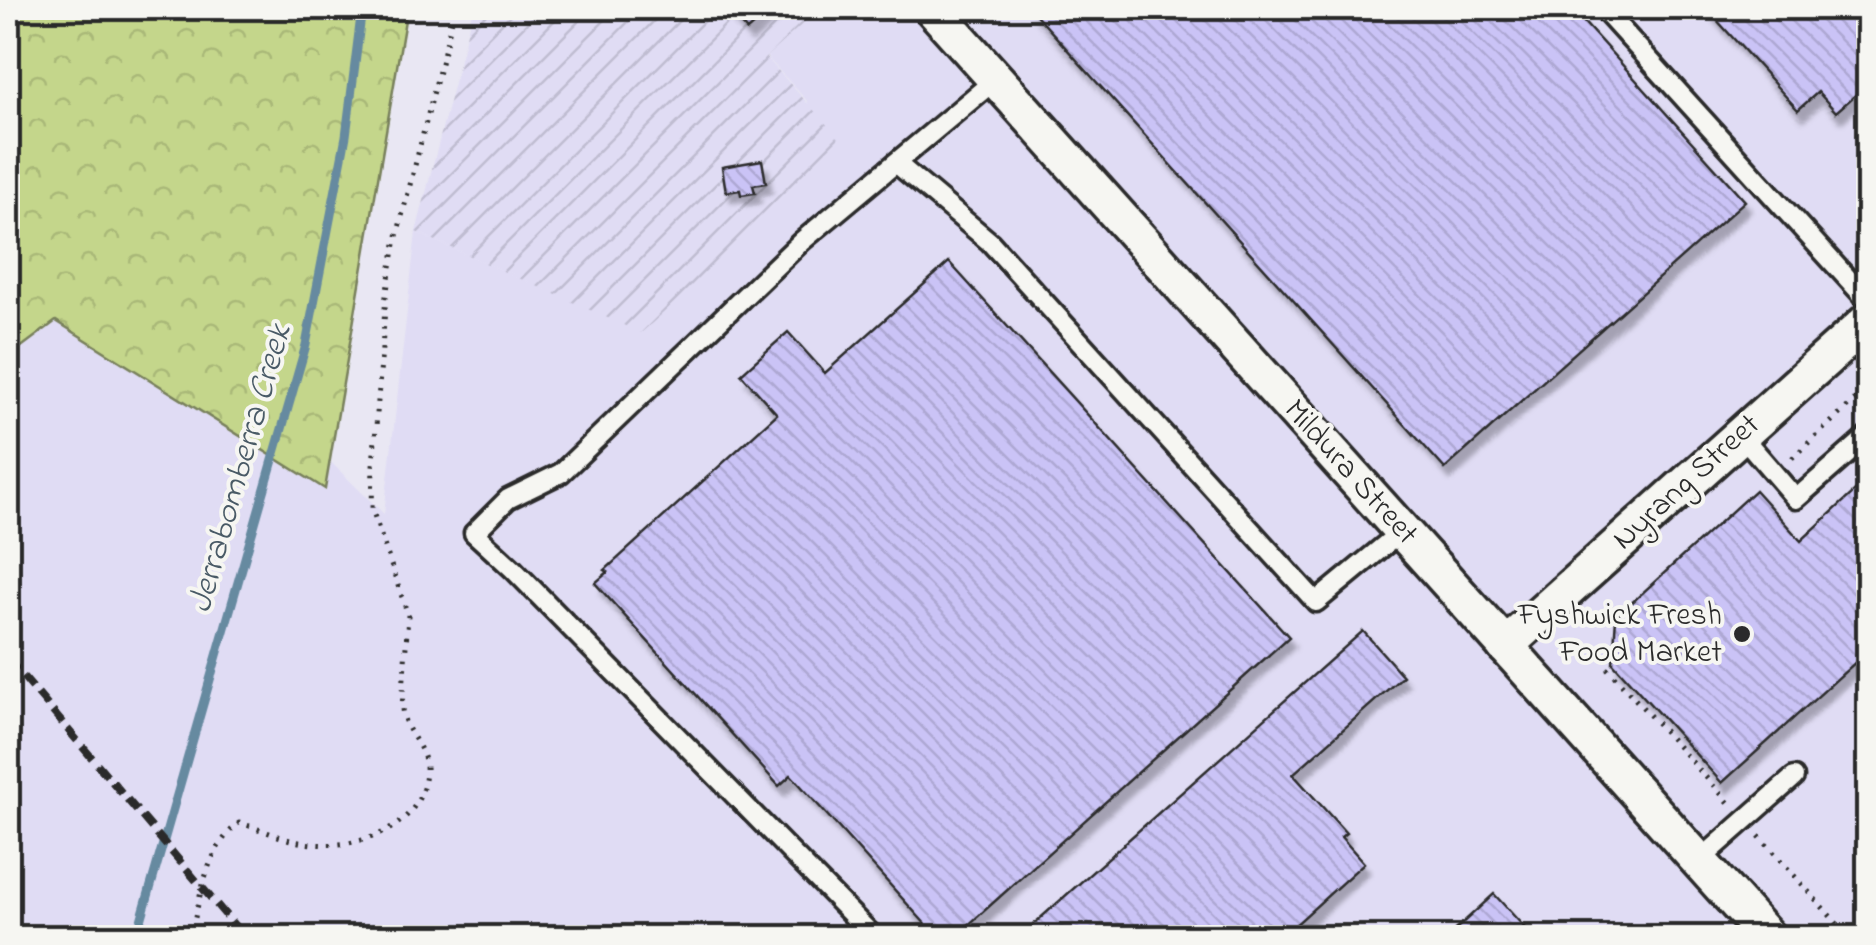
<svg xmlns="http://www.w3.org/2000/svg" width="1876" height="945" viewBox="0 0 1876 945" font-family="'Indie Flower',sans-serif">
  <style>
    .built { fill: #e0dcf4 }
    .industrial { fill: url(#industrial-furrows) }
    .forest { fill: url(#forest-crowns); stroke: #78805b; stroke-width: 2.5 }
    .lines { fill: none; stroke-linecap: round; stroke-linejoin: round }
    .stream { stroke: #668aa0; stroke-width: 9 }
    .building { fill: url(#building-back-hatch); stroke: #2b2b2b; stroke-width: 2.5; filter: url(#shadow) }
    .lane-casing { stroke: #2b2b2b; stroke-width: 25 }
    .street-casing { stroke: #2b2b2b; stroke-width: 42 }
    .path { stroke: #2b2b2b; stroke-width: 5; stroke-dasharray: 2.5 8; stroke-linecap: butt }
    .lane { stroke: #f6f6f2; stroke-width: 18 }
    .street { stroke: #f6f6f2; stroke-width: 35 }
    .rail { stroke: #2b2b2b; stroke-width: 8; stroke-dasharray: 15 8; stroke-linecap: butt }
    .poi-dot { fill: #2b2b2b; stroke: #f6f6f2; stroke-width: 4 }
    .labels { text-anchor: middle; dominant-baseline: central; stroke-width: 8; stroke-linejoin: round; paint-order: stroke }
    .street-label { font-size: 32px; fill: #2b2b2b; stroke: #f6f6f2 }
    .poi-label { font-size: 32px; fill: #2b2b2b; stroke: #f6f6f2; text-anchor: end }
    .water-label { font-size: 35px; font-style: italic; fill: #495a66; stroke: #f6f6f2 }
  </style>
  <defs>
    <pattern id="industrial-furrows" width="10" height="10" patternUnits="userSpaceOnUse" patternTransform="scale(2.5)"><rect width="10" height="10" fill="#e0dcf4"/><path d="M-1 1l2-2M0 10L10 0M9 11l2-2" fill="none" stroke="#c0bdd1"/></pattern>
    <pattern id="forest-crowns" width="20" height="18" patternUnits="userSpaceOnUse" patternTransform="scale(2.5)"><rect width="20" height="18" fill="#c4d68b"/><path d="M2 6a3 3 0 1 1 6 0M12 15a3 3 0 1 1 6 0" fill="none" stroke="#a9b878"/></pattern>
    <pattern id="building-back-hatch" width="6" height="6" patternUnits="userSpaceOnUse" patternTransform="scale(2.5)"><rect width="6" height="6" fill="#cac3f6"/><path d="M-1 5l2 2M0 0l6 6M5-1l2 2" fill="none" stroke="#aea8d3"/></pattern>
    <filter id="shadow"><feDropShadow dx="5.5" dy="10" stdDeviation="2.5" flood-color="#0004"/></filter>
  </defs>
  <rect width="100%" height="100%" fill="#e9e7f3"/>
  <filter id="ink" filterUnits="userSpaceOnUse"><feTurbulence type="fractalNoise" baseFrequency=".01" numOctaves="2"/><feDisplacementMap in="SourceGraphic" scale="20" xChannelSelector="R" yChannelSelector="G"/><feConvolveMatrix kernelMatrix="1 2 1 2 8 2 1 2 1" color-interpolation-filters="sRGB"/></filter>
  <g filter="url(#ink)">
    <polygon class="built" points="820,8 1868,8 1868,937 8,937 8,148 384,514 416,232 642,332 808,102 766,56"/>
    <polygon class="industrial" points="473,8 820,8 766,57 847,147 641,333 416,232"/>
    <polygon class="forest" points="8,8 407,8 325,489 56,321 8,357"/>
    <g class="lines">
      <polyline class="stream" points="136,938 306,345 346,136 362,8"/>
    </g>
    <g class="building">
      <polygon points="726,8 773,8 747,31"/>
      <polygon points="1030,8 1571,8 1745,201 1445,469"/>
      <polygon points="1706,8 1868,8 1868,84 1836,112 1818,92 1798,110"/>
      <polygon points="762,160 766,183 753,185 755,193 741,195 740,190 726,192 722,167"/>
      <polygon points="949,262 1289,637 954,938 938,938 791,775 779,786 595,583 608,572 605,570 777,414 741,374 788,332 825,373"/>
      <polygon points="1868,479 1868,651 1722,783 1613,663 1616,617 1755,490 1801,541"/>
      <polygon points="1363,631 1403,676 1293,774 1346,833 1341,837 1364,863 1281,938 1018,938"/>
      <polygon points="1494,894 1534,938 1446,938"/>
    </g>
    <g class="lines">
      <g class="lane-casing">
        <g id="lane">
          <polyline points="1602,8 1868,301"/>
          <polyline points="896,163 990,242 1316,602 1402,531"/>
          <polyline points="1741,435 1796,499 1868,436"/>
          <polyline points="1699,861 1794,777"/>
          <polyline points="875,938 513,569 474,533 508,499 561,473 802,241 996,79"/>
        </g>
      </g>
      <g class="street-casing">
        <g id="street">
          <polyline points="932,8 1768,938"/>
          <polyline points="1505,646 1868,321"/>
        </g>
      </g>
      <g class="path">
        <polyline points="880,8 892,21"/>
        <polyline points="1792,458 1868,388"/>
        <polyline points="1607,668 1731,805"/>
        <polyline points="1759,836 1850,938"/>
        <path d="M 190,938 C 201,897 205,850 239,823 C 259,828 279,838 299,842 C 350,852 421,834 426,772 C 428,747 403,732 402,708 L 408,615 L 372,509 L 373,466 L 386,296 L 395,244 L 455,8"/>
      </g>
      <use href="#lane" class="lane"/>
      <use href="#street" class="street"/>
      <polyline class="rail" points="8,659 245,938"/>
    </g>
  </g>
  <circle class="poi-dot" cx="1742" cy="634" r="10"/>
  <g class="labels">
    <g class="street-label">
      <text transform="translate(1350 473) rotate(48)">Mildura Street</text>
      <text transform="translate(1687 483) rotate(-42)">Nyrang Street</text>
    </g>
    <g class="poi-label">
      <text x="1722" y="616">Fyshwick Fresh<tspan x="1722" dy="37">Food Market</tspan></text>
    </g>
    <g class="water-label">
      <text transform="translate(241 469) rotate(-74)">Jerrabomberra Creek</text>
    </g>
  </g>
  <rect width="1876" height="945" fill="none" stroke="#f6f6f2" stroke-width="40"/>
  <rect x="20" y="20" width="1836" height="905" fill="none" stroke="#2b2b2b" stroke-width="4" filter="url(#ink)"/>
</svg>
